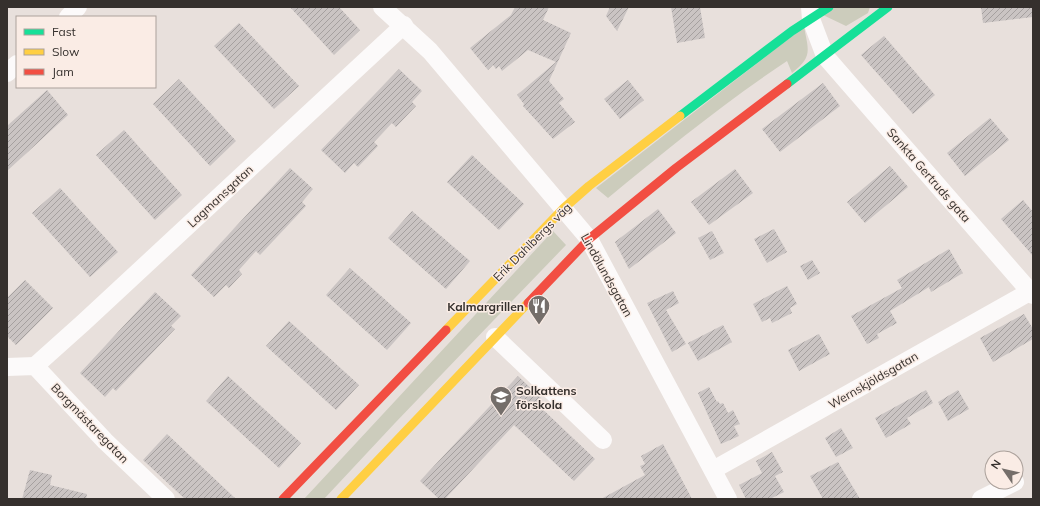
<svg xmlns="http://www.w3.org/2000/svg" width="1040" height="506" viewBox="0 0 1040 506" font-family="Mulish,sans-serif">
  <style>
    .grass { fill: #ccccbc }
    .building { fill: url(#building-hatch) }
    .lines { fill: none; stroke-linecap: round; stroke-linejoin: round }
    .street { stroke: #fcfafa; stroke-width: 18 }
    .fast { stroke: #16e098; stroke-width: 9 }
    .slow { stroke: #ffcf43; stroke-width: 9 }
    .jam { stroke: #f24e42; stroke-width: 9 }
    .labels { text-anchor: middle; dominant-baseline: central; stroke-width: 3; stroke-linejoin: round; paint-order: stroke }
    .street-label { font-size: 12px; fill: #35302d; stroke: #faece5 }
    .poi-label { font-size: 12px; font-weight: bold; fill: #35302d; stroke: #faece5; text-anchor: end }
  </style>
  <defs>
    <pattern id="building-hatch" width="6" height="6" patternUnits="userSpaceOnUse"><rect width="6" height="6" fill="#cac4c3"/><path d="M-1 1l2-2M0 6l6-6M5 7l2-2" fill="none" stroke="#a5a09f"/></pattern>
  </defs>
  <rect width="100%" height="100%" fill="#e8e0dc"/>
  <g class="grass">
    <polygon points="835,7 870,7 868,13 846,26 823,15"/>
    <path d="M 804,27 C 809,52 812,57 792,73 L 787,61 C 724,103 666,150 608,198 L 596,188 Z"/>
    <polygon points="553,231 566,245 395,423 324,499 304,499"/>
  </g>
  <g class="building">
    <polygon points="290,7 339,7 360,30 334,55"/>
    <polygon points="515,7 549,7 543,20 571,33 549,81 564,99 559,103 575,122 553,139 523,106 524,104 517,95 556,62 528,50 502,71 499,66 496,69 493,65 488,70 470,48 511,15"/>
    <polygon points="610,7 629,7 617,31 606,16"/>
    <polygon points="671,7 700,7 705,38 677,43"/>
    <polygon points="981,7 1033,7 1033,17 983,23"/>
    <polygon points="239,23 299,86 274,109 214,46"/>
    <polygon points="884,36 935,95 913,114 861,55"/>
    <polygon points="399,69 422,91 412,102 416,106 396,127 392,123 374,142 378,146 358,167 354,163 345,173 321,150"/>
    <polygon points="179,79 236,141 210,166 153,104"/>
    <polygon points="628,80 644,100 620,119 604,99"/>
    <polygon points="823,83 840,106 780,152 762,129"/>
    <polygon points="47,90 68,115 7,171 7,126"/>
    <polygon points="990,118 1009,140 965,176 947,153"/>
    <polygon points="124,130 182,195 155,220 96,155"/>
    <polygon points="472,155 524,204 499,230 447,182"/>
    <polygon points="890,166 908,187 865,223 847,202"/>
    <polygon points="290,168 313,189 302,202 306,206 260,255 256,251 239,270 242,274 229,288 226,285 214,297 191,275"/>
    <polygon points="735,169 753,193 709,225 691,202"/>
    <polygon points="60,188 118,252 90,277 32,213"/>
    <polygon points="1023,200 1033,212 1033,256 1001,219"/>
    <polygon points="658,209 676,233 629,269 615,242"/>
    <polygon points="412,211 470,261 446,289 388,238"/>
    <polygon points="774,229 787,252 767,263 754,239"/>
    <polygon points="712,231 724,253 710,260 698,238"/>
    <polygon points="949,249 963,273 931,292 929,287 890,311 897,323 877,334 879,338 867,344 851,316 902,288 897,280"/>
    <polygon points="812,260 820,273 808,280 800,266"/>
    <polygon points="350,268 411,323 387,350 326,295"/>
    <polygon points="25,280 53,308 16,345 7,336 7,298"/>
    <polygon points="787,286 797,304 790,308 792,313 772,323 770,318 762,322 753,304"/>
    <polygon points="673,291 679,303 666,310 686,344 672,352 647,303"/>
    <polygon points="155,292 181,316 171,326 175,329 116,391 113,388 105,397 80,373"/>
    <polygon points="1024,314 1033,329 1033,339 993,362 980,338"/>
    <polygon points="289,321 359,385 336,410 266,346"/>
    <polygon points="723,325 732,342 698,361 688,343"/>
    <polygon points="819,334 830,354 799,371 788,350"/>
    <polygon points="228,376 301,443 279,468 206,401"/>
    <polygon points="518,376 541,398 536,403 595,459 574,481 514,425 445,499 439,499 420,481"/>
    <polygon points="709,387 717,402 718,401 720,404 723,403 728,413 733,410 740,424 734,426 739,436 721,444 698,393"/>
    <polygon points="926,390 933,403 907,418 911,424 886,438 875,418"/>
    <polygon points="958,390 969,409 948,421 938,402"/>
    <polygon points="841,428 853,448 836,457 825,438"/>
    <polygon points="167,434 236,499 185,499 143,460"/>
    <polygon points="663,444 692,499 601,499 645,475 640,466 645,464 641,456"/>
    <polygon points="772,452 783,472 775,476 784,492 770,499 746,499 739,485 762,473 756,461"/>
    <polygon points="838,462 860,499 823,499 810,476"/>
    <polygon points="30,470 52,475 50,485 87,494 86,499 22,499"/>
  </g>
  <g class="lines">
    <g class="street">
      <polyline points="382,7 430,51 589,239 728,499"/>
      <polyline points="810,7 811,19 825,56 1033,295"/>
      <polyline points="68,17 78,7"/>
      <polyline points="7,73 17,64"/>
      <polyline points="495,337 603,440"/>
      <polyline points="35,366 83,323 404,25"/>
      <polyline points="7,367 35,366 105,441 166,499"/>
      <polyline points="713,470 1033,290"/>
      <polyline points="981,499 1015,482"/>
    </g>
    <g class="fast">
      <polyline points="787,84 888,7"/>
      <polyline points="680,116 792,31 829,7"/>
    </g>
    <g class="slow">
      <polyline points="446,330 564,208 589,186 680,116"/>
      <polyline points="341,499 528,303"/>
    </g>
    <g class="jam">
      <polyline points="528,303 589,239 676,168 787,84"/>
      <polyline points="283,499 446,330"/>
    </g>
  </g>
  <defs>
    <g id="restaurant-pin" transform="scale(1.15)"><path d="M0 17L-7.5 6A9.5 9.5 0 1 1 7.5 6Z" fill="#746e6a" stroke="#faece5"/><path d="M-5-6h1v4h1v-4h1v4h1v-4h1v5L-1.5 .5V6h-2V.5L-5-1ZM5-6V6H3V1.5H1.5Q1.5-4 5-6Z" fill="#fff"/></g>
    <g id="school-pin" transform="scale(1.15)"><path d="M0 17L-7.5 6A9.5 9.5 0 1 1 7.5 6Z" fill="#746e6a" stroke="#faece5"/><path d="M0-5L7-2L0 1L-7-2ZM-4 1L0 2.5L4 1V4Q0 6-4 4Z" fill="#fff"/></g>
  </defs>
  <g fill-rule="evenodd">
    <use href="#restaurant-pin" x="539" y="306"/>
    <use href="#school-pin" x="501" y="397"/>
  </g>
  <g class="labels">
    <g class="street-label">
      <text transform="translate(929 175) rotate(49)">Sankta Gertruds gata</text>
      <text transform="translate(220 196) rotate(-43)">Lagmansgatan</text>
      <text transform="translate(532 242) rotate(-45)">Erik Dahlbergs väg</text>
      <text transform="translate(607 275) rotate(61)">Lindölundsgatan</text>
      <text transform="translate(873 380) rotate(-30)">Wernskjöldsgatan</text>
      <text transform="translate(90 423) rotate(46)">Borgmästaregatan</text>
    </g>
    <g class="poi-label">
      <text x="524" y="306">Kalmargrillen</text>
      <text x="516" y="390" text-anchor="start">Solkattens<tspan x="516" dy="14">förskola</tspan></text>
    </g>
  </g>
  <rect width="1040" height="506" fill="none" stroke="#35302d" stroke-width="16"/>
  <rect x="16" y="16" width="140" height="72" fill="#faece5" stroke="#aba19b"/>
  <rect x="24" y="29" width="20" height="6" fill="#16e098" stroke="#aba19b"/>
  <text x="52" y="36" font-size="12" fill="#35302d">Fast</text>
  <rect x="24" y="49" width="20" height="6" fill="#ffcf43" stroke="#aba19b"/>
  <text x="52" y="56" font-size="12" fill="#35302d">Slow</text>
  <rect x="24" y="69" width="20" height="6" fill="#f24e42" stroke="#aba19b"/>
  <text x="52" y="76" font-size="12" fill="#35302d">Jam</text>
  <g transform="translate(1004 470) rotate(304)"><circle r="19" fill="#faece5" stroke="#aba19b"/>
  <path d="M0-3L7 15L0 10L-7 15Z" fill="#746e6a"/>
  <text y="-6" font-size="11" font-weight="bold" text-anchor="middle" fill="#35302d">N</text>
  </g>
</svg>
